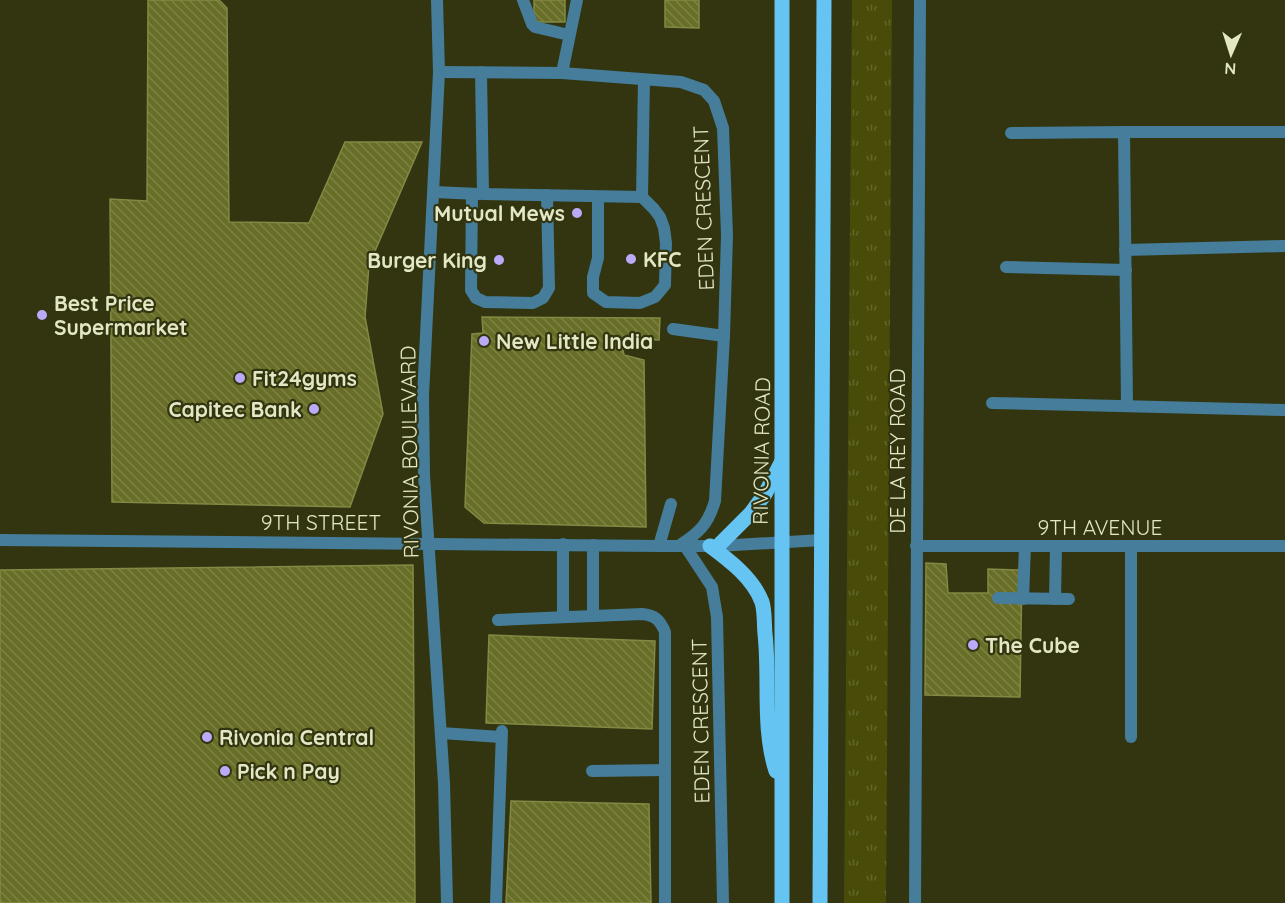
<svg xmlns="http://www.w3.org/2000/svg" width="1285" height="903" viewBox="0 0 1285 903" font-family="Quicksand,sans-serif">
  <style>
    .park { fill: url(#park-tufts) }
    .building { fill: url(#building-back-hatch); stroke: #838944; stroke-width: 1.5 }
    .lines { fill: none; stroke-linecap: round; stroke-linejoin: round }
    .lane { stroke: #457d9a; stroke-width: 12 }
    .street { stroke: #457d9a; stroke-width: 12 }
    .primary { stroke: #66c4f3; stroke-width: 15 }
    .poi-dot { fill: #baaaf7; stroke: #323510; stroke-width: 2 }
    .labels { text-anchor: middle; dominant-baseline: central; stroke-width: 4.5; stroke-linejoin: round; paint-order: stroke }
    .street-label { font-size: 21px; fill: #e3e7c4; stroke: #323510 }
    .poi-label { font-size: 21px; font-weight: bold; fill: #e3e7c4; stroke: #323510; text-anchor: start }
  </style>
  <defs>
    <pattern id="park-tufts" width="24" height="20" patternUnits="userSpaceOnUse" patternTransform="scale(1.5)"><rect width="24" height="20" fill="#494c09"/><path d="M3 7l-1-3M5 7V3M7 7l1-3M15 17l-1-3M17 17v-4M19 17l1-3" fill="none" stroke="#63662b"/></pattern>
    <pattern id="building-back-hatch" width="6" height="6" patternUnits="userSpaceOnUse" patternTransform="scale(1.5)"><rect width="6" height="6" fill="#686d27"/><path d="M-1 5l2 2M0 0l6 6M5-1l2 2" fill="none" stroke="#7d8245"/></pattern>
  </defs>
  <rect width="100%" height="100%" fill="#323510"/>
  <polygon class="park" points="852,0 892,0 886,903 844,903"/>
  <g class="building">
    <polygon points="148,0 219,0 227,8 229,222 309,223 345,142 422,142 369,265 365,317 383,414 350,507 112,502 110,199 147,201"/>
    <rect x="534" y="0" width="31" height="22"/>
    <polygon points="665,0 699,0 699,28 665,27"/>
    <polygon points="482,317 660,318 659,340 620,338 624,355 644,360 646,527 484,523 465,507 472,334 483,333"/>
    <polygon points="926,563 946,564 948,593 988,593 988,569 1022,570 1020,697 925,695"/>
    <polygon points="413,565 415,903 0,903 0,570"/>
    <polygon points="489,635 655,641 652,729 486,723"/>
    <polygon points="511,801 649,804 651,903 506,903"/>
  </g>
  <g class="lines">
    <g class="lane">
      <polyline points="523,0 532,24 535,27 569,35"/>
      <path d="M 439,72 L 562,73 L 681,82 L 704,90 L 714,101 L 723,128 L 727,235 L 724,336 L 715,501 C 708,524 700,532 680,545"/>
      <polyline points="481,72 483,194 642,197 644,80"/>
      <polyline points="562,73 577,0"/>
      <polyline points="434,192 479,194"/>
      <polyline points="472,194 471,290 476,298 485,302 533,303 543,298 549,288 547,195"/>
      <polyline points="598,197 598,258 593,277 593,293 606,302 640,303 655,297 665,285 666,243 664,228 660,217 654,209 642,197"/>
      <polyline points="673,329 724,336"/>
      <polyline points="659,546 671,504"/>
      <polyline points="1131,546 1131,737"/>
      <polyline points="998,598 1069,599"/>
      <polyline points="1023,599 1025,546"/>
      <polyline points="1055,599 1056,547"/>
      <polyline points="593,615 593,545"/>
      <polyline points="563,617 563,544"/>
      <path d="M 498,620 L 642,614 C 655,615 660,620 665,632 L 665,903"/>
      <polyline points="441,733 501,737"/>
      <polyline points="592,771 665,770"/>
      <polyline points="496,903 502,731"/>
    </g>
    <g class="street">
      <polyline points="437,0 439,72 423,396 424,475 444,783 447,903"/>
      <polyline points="1124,132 1285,132"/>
      <polyline points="1011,133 1124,132 1127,405"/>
      <polyline points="1125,250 1285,246"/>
      <polyline points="1006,267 1126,270"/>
      <polyline points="992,403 1285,410"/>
      <polyline points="0,540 659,546 718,546 822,540"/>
      <polyline points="685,546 712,587 717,617 723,903"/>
      <polyline points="916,546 1285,546"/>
      <polyline points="915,903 920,0"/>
    </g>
    <g class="primary">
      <path d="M 710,546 C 729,560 753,578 762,602 C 765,612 764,624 765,634 C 770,679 762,728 776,771"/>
      <polyline points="718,546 751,513 765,494 781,463"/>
      <polyline points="782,903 782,0"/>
      <polyline points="820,903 824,0"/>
    </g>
  </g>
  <g class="poi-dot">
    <circle cx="577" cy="213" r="6"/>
    <circle cx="631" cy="259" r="6"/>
    <circle cx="499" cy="260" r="6"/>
    <circle cx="42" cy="315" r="6"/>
    <circle cx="484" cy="341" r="6"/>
    <circle cx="240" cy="378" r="6"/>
    <circle cx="314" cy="409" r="6"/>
    <circle cx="973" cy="645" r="6"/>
    <circle cx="207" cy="737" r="6"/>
    <circle cx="225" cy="771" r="6"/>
  </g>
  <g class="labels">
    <g class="street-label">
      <text transform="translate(703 208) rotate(-92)">EDEN CRESCENT</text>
      <text transform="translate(761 451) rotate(-89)">RIVONIA ROAD</text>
      <text transform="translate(897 451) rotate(-90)">DE LA REY ROAD</text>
      <text transform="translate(409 452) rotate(-91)">RIVONIA BOULEVARD</text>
      <text x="321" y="522">9TH STREET</text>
      <text x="1100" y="527">9TH AVENUE</text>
      <text transform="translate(700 721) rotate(-91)">EDEN CRESCENT</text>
    </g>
    <g class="poi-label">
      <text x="565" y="213" text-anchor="end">Mutual Mews</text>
      <text x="643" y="259">KFC</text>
      <text x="487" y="260" text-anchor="end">Burger King</text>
      <text x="54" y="303">Best Price<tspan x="54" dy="24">Supermarket</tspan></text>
      <text x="496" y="341">New Little India</text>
      <text x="252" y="378">Fit24gyms</text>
      <text x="302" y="409" text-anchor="end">Capitec Bank</text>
      <text x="985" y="645">The Cube</text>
      <text x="219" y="737">Rivonia Central</text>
      <text x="237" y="771">Pick n Pay</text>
    </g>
  </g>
  <g transform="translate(1231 54) rotate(183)" stroke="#323510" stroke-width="4.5" paint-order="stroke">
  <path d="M0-4.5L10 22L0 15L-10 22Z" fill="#e3e7c4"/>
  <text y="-9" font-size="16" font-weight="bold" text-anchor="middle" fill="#e3e7c4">N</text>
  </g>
</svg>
